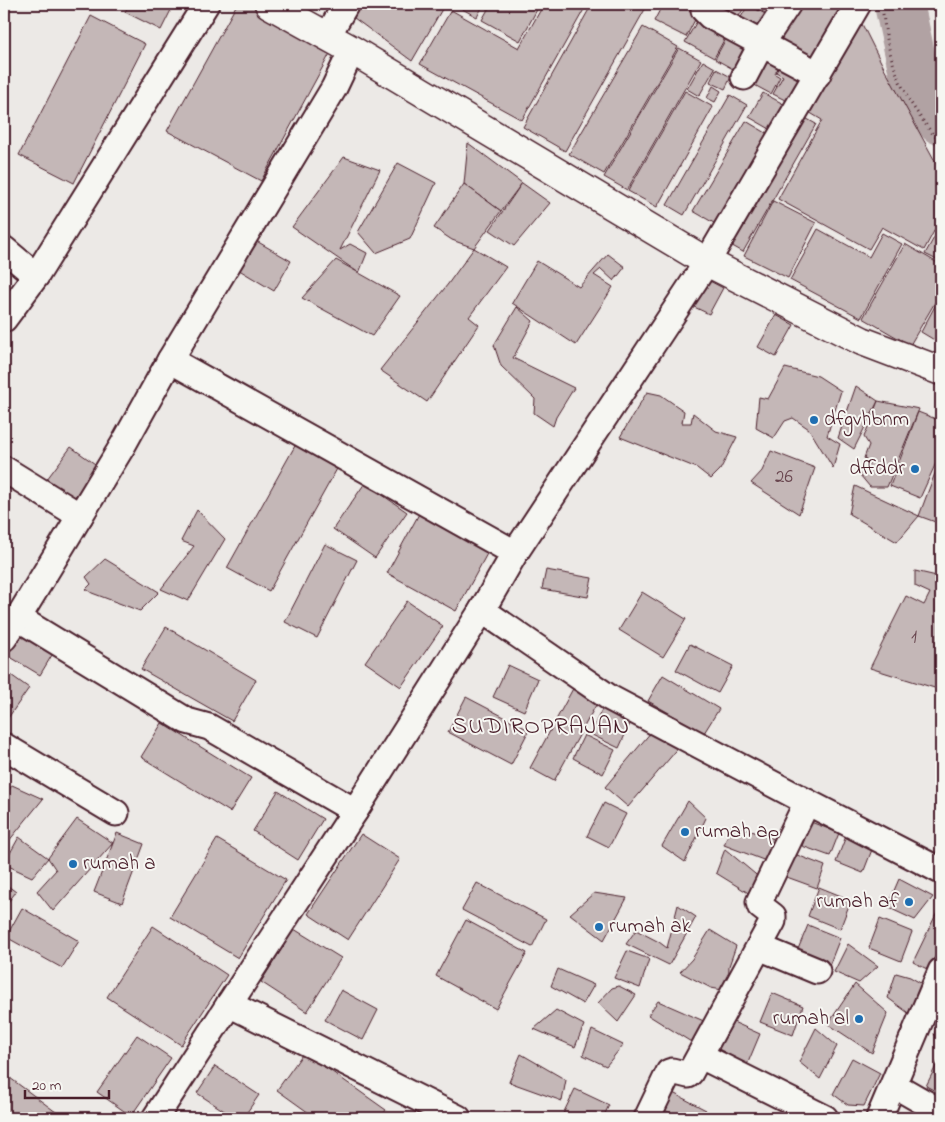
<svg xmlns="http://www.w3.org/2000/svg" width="945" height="1122" viewBox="0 0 945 1122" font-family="'Indie Flower',sans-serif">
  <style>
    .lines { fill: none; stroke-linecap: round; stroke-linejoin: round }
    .river { stroke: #b1a2a3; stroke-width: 50 }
    .building { fill: #c4b7b7; stroke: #4a1f2b }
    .street-casing { stroke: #4a1f2b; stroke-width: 29 }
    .primary-casing { stroke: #4a1f2b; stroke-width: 31 }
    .path { stroke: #4a1f2b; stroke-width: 3; stroke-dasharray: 1 4; stroke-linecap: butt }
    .street { stroke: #f6f6f2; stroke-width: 25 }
    .primary { stroke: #f6f6f2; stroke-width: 28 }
    .poi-dot { fill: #1f6fb2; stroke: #f6f6f2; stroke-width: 2 }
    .labels { text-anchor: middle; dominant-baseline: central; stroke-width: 4; stroke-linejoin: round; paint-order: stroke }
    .number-label { font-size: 19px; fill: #68454e }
    .poi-label { font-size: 21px; fill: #4a1f2b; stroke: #f6f6f2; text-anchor: start }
    .quarter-label { font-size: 24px; letter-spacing: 1px; fill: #4a1f2b; stroke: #f6f6f2 }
  </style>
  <rect width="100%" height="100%" fill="#ece9e6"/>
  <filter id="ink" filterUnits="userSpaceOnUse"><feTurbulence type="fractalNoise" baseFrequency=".02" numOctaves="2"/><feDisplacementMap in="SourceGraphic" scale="10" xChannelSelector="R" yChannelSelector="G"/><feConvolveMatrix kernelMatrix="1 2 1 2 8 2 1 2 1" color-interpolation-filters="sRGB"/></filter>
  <g filter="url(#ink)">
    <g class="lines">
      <polyline class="river" points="899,4 918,91 941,120"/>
    </g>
    <g class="building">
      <polygon points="129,4 174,4 161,30 125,12"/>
      <polygon points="237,4 251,4 333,48 261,181 167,131"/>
      <polygon points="356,4 445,4 412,61 350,15"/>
      <polygon points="453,4 484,4 477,17"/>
      <polygon points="491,4 540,4 520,41 482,20"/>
      <polygon points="544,4 587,4 522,120 420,64 451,10 519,48"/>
      <polygon points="592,4 648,4 565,151 523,127"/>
      <polygon points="663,4 688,4 700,10 686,37 654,21"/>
      <polygon points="711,4 746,4 734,25"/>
      <polygon points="749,4 780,4 774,18"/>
      <polygon points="794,4 839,4 849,9 817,68 772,44"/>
      <polygon points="748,5 775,19 763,40 736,26"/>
      <polygon points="91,16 145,44 74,183 19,155"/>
      <polygon points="700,16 729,31 714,58 685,42"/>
      <polygon points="861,22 882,64 941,172 941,218 924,250 882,227 869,249 778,199 822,120 807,111"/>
      <polygon points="643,27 678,47 604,174 569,154"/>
      <polygon points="729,33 756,47 742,74 715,59"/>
      <polygon points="679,48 701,60 627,190 604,177"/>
      <polygon points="763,52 781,62 775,74 780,77 771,94 747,81"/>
      <polygon points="703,61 715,68 699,96 687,89"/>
      <polygon points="782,62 807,76 791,103 773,94 783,76 776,72"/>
      <polygon points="716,69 731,77 725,89 710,82"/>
      <polygon points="713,86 721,91 715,102 707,98"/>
      <polygon points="685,91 713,107 657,207 628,191"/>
      <polygon points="763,93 791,108 777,133 749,117"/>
      <polygon points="730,95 747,105 684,215 667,205"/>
      <polygon points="800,115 816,124 743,252 727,243"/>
      <polygon points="746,121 773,137 721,227 693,211"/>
      <polygon points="468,143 522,183 501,211 464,184"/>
      <polygon points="344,157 380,170 340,250 350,244 367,253 359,273 292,227"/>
      <polygon points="398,163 436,183 410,239 376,253 358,232"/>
      <polygon points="522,183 550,203 514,246 490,230"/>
      <polygon points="464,184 501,211 474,248 452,240 434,228"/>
      <polygon points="773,201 816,223 788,278 744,256"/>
      <polygon points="941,225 941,262 925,254"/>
      <polygon points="818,229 869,257 882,233 902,244 861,318 790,280"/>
      <polygon points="253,239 291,261 274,291 236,268"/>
      <polygon points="905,244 941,265 941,292 910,345 863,318"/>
      <polygon points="474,248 506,267 469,317 479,325 427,402 380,370 448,284"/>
      <polygon points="608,254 625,267 614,281 601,269 594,275 613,287 576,345 512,303 537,261 579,287"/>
      <polygon points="336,260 400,296 372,336 302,298"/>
      <polygon points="706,279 723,288 709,314 692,306"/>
      <polygon points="941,295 941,344 921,332"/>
      <polygon points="517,307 533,321 513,358 574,388 556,417 553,426 534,413 535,399 501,366 494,345"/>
      <polygon points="776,315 794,325 776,357 758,347"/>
      <polygon points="785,368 818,376 841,391 827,436 840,444 833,468 809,429 793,418 785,421 774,438 756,428 759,397 768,399"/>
      <polygon points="856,386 878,401 854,449 838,438"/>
      <polygon points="647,392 661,395 684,411 682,423 691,423 693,413 716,431 737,437 720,470 711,479 697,468 620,437"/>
      <polygon points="878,401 919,409 887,487 870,487 860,475 869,464 864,458 869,445 864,437"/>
      <polygon points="918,412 941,421 941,452 920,498 890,486"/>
      <polygon points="296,444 338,467 269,591 227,568"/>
      <polygon points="71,447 98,466 74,498 47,479"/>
      <polygon points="771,451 815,468 799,514 751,483 762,471"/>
      <polygon points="941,457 941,524 919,516"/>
      <polygon points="365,483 407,512 375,558 333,529"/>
      <polygon points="855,486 919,516 897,542 849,514"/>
      <polygon points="197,510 225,539 188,601 161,589 194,546 181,541"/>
      <polygon points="420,512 489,550 456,611 387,573"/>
      <polygon points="325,544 357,560 317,638 285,622"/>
      <polygon points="105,559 159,592 140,611 92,593 86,589 91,584 86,577"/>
      <polygon points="546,570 592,578 588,597 542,589"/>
      <polygon points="915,571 941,577 941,690 870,668 906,596 924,605 930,593 915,586"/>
      <polygon points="642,592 686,619 663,657 619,630"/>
      <polygon points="407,601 443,626 401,687 365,662"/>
      <polygon points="166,627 256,680 232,721 141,669"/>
      <polygon points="22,630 55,650 40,675 7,655"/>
      <polygon points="690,644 733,666 718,693 676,670"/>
      <polygon points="508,665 538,679 524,711 493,697"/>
      <polygon points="4,670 29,688 8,718 4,715"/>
      <polygon points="663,675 719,709 704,733 648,701"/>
      <polygon points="576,683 601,696 554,781 530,768"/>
      <polygon points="466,697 529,730 511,765 448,732"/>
      <polygon points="606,701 634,715 619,748 590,734"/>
      <polygon points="162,723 251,778 230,812 141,757"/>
      <polygon points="657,725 681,745 628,807 605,787"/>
      <polygon points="584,735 615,750 603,774 573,758"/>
      <polygon points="12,785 43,799 8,842 4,840 4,798"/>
      <polygon points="278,791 323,819 298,860 253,831"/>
      <polygon points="688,801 706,818 685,862 662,846"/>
      <polygon points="604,803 626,814 609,847 587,836"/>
      <polygon points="77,819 113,843 53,911 37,891 56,870 48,858"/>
      <polygon points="811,822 839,833 830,856 802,846"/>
      <polygon points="732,824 774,839 766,861 724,845"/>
      <polygon points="117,833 144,844 122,903 94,892"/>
      <polygon points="361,834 400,859 348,940 308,914"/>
      <polygon points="846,836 873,847 863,873 836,862"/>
      <polygon points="19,837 48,858 32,877 4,864"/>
      <polygon points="217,839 286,880 238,958 170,917"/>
      <polygon points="725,849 761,879 750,894 716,873"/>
      <polygon points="792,853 825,866 817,888 784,876"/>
      <polygon points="899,879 933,897 915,920 887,907"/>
      <polygon points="4,883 16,892 4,907"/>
      <polygon points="477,883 546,919 532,947 462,910"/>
      <polygon points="819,887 851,900 840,929 808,916"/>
      <polygon points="594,893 627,898 604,940 570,914"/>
      <polygon points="941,904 941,944 929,970 913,962"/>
      <polygon points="678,905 696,917 669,965 626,944 636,930 659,942 667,948"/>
      <polygon points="22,908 79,941 62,968 6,937"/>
      <polygon points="880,919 912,932 901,961 869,948"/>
      <polygon points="466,920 527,953 496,1009 436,976"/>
      <polygon points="808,925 840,938 829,966 796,954"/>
      <polygon points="153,926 227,975 181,1045 107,997"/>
      <polygon points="294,929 341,958 307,1012 261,982"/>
      <polygon points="710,930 736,946 729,966 728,991 711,988 680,972 692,959"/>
      <polygon points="848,944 878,966 859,983 834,972"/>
      <polygon points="627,951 649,959 640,988 614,978"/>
      <polygon points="558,969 594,985 583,1004 551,986"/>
      <polygon points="896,973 910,977 924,985 911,1015 888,998"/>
      <polygon points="855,984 888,1013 872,1053 828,1024"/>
      <polygon points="619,986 636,995 618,1022 598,1003 612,988"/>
      <polygon points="341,990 378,1010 363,1040 325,1020"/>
      <polygon points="772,993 803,1006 793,1035 760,1022"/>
      <polygon points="658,1001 706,1022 696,1045 648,1015"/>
      <polygon points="556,1010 584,1025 575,1047 534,1029"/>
      <polygon points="941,1015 941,1042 934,1034"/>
      <polygon points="731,1021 760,1034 747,1065 717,1053"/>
      <polygon points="816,1028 837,1046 820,1079 799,1062"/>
      <polygon points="592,1030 623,1045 606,1066 583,1055"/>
      <polygon points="137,1035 171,1058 131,1116 97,1092"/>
      <polygon points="304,1052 386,1110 381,1118 316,1118 277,1090"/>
      <polygon points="521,1054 566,1080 562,1101 509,1082"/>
      <polygon points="941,1056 941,1094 926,1086"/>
      <polygon points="852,1058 880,1073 864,1106 848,1105 833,1094"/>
      <polygon points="215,1066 259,1095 243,1118 235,1118 197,1093"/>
      <polygon points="6,1075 64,1118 4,1118 4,1077"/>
      <polygon points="575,1089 609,1105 603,1118 561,1118"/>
      <polygon points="671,1092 706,1110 702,1118 681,1118 662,1109"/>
      <polygon points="504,1113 520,1118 503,1118"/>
    </g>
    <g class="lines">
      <g class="street-casing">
        <g id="street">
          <polyline points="704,4 704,10 710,16 818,74"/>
          <polyline points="327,37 346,4"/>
          <polyline points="744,77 762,43 788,4"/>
          <polyline points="4,249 36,276"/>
          <polyline points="4,319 36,276 206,4"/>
          <polyline points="170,360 515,553"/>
          <polyline points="4,469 80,516"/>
          <polyline points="482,610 610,698 807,802 941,871"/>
          <polyline points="18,618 187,721 209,727 355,811"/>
          <polyline points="4,638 18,618 123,445 170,360 334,88 352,50"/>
          <polyline points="4,746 116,813"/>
          <polyline points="759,947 817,971"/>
          <polyline points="229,1004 458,1118"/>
          <polyline points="701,1056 825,1118"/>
          <polyline points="894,1085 941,1112"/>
          <polyline points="155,1118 355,811 482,610 515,553 707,262 858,4"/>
          <polyline points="647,1118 669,1072 672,1071 688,1075 690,1073 773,921 773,916 760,906 759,902 807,802"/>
          <polyline points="879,1118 941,971"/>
        </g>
      </g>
      <g class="primary-casing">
        <polyline id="primary" points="269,4 352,50 707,262 862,341 941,371"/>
      </g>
      <path class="path" d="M 883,14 C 888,55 898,88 924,122 C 929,129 935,137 941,143"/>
      <use href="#street" class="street"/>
      <use href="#primary" class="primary"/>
    </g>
  </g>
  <g class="poi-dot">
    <circle cx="814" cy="420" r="5"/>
    <circle cx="915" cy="469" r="5"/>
    <circle cx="685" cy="832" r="5"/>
    <circle cx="73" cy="864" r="5"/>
    <circle cx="909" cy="902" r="5"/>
    <circle cx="599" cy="927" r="5"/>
    <circle cx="859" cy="1019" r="5"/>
  </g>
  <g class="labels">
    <g class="number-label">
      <text x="784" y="477">26</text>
      <text x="914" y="637">1</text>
    </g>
    <g class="poi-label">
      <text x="824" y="420">dfgvhbnm</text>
      <text x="905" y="469" text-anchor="end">dffddr</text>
      <text x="695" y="832">rumah ap</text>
      <text x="83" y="864">rumah a</text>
      <text x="899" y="902" text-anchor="end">rumah af</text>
      <text x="609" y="927">rumah ak</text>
      <text x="849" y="1019" text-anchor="end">rumah al</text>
    </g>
    <g class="quarter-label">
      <text x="541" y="727">SUDIROPRAJAN</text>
    </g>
  </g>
  <rect width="945" height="1122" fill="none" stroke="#f6f6f2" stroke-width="20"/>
  <rect x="10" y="10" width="925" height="1102" fill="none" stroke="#4a1f2b" stroke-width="2" filter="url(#ink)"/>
  <path d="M25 1090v8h84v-8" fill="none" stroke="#4a1f2b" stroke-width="2.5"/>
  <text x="32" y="1090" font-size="15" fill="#4a1f2b" stroke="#f6f6f2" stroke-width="4" paint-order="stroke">20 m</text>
</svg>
